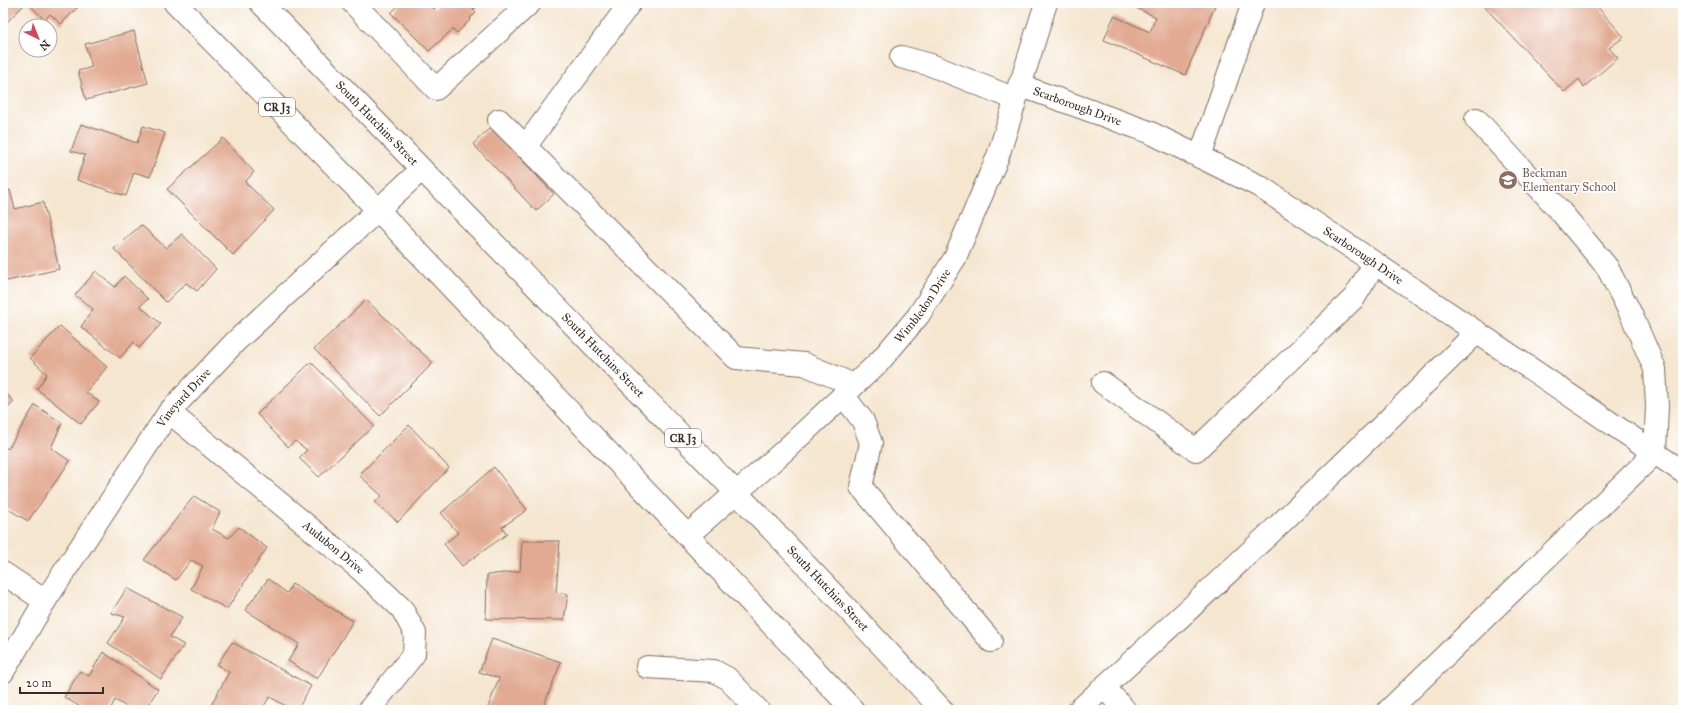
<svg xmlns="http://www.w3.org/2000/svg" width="1686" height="713" viewBox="0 0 1686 713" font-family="'IM FELL Great Primer',serif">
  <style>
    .building { fill: #e2aa92 }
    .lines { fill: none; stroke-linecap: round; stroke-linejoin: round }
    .minor-casing { stroke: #7c6c5c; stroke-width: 24 }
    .major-casing { stroke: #7c6c5c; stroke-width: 24 }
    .minor { stroke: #fff; stroke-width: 22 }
    .major { stroke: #fff; stroke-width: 22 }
    .labels { text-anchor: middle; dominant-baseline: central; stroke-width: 3.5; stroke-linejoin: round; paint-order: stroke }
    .shield { fill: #fff; stroke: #766a62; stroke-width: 1 }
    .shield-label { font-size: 11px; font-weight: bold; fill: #3b2a1e }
    .street-label { font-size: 12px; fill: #3b2a1e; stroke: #fff }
    .education-label { font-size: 12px; fill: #785e54; stroke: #fff; text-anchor: start }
  </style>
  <rect width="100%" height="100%" fill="#fff"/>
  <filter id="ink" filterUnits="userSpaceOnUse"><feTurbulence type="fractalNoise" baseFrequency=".025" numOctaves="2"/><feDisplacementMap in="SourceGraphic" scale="8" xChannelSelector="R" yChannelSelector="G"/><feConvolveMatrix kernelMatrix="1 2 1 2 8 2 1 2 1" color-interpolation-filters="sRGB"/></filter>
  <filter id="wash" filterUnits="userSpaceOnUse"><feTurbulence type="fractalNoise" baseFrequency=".012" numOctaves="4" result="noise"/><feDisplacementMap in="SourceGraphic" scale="16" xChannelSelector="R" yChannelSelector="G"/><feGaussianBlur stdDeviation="0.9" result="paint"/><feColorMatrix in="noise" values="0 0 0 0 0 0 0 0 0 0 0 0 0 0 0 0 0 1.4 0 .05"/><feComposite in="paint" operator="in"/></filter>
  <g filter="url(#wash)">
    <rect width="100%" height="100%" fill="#f5e6d0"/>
    <g id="blocks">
      <g class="building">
        <polygon points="3,3 26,3 6,23 3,20"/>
        <polygon points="28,3 82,3 61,24 50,14 45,20"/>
        <polygon points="401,3 428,3 434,9 440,3 481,3 473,10 476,13 470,18 471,19 457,33 453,29 429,51 391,13"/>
        <polygon points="1125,3 1207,3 1215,6 1185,75 1104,40 1114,16 1150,32 1156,17"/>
        <polygon points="1481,3 1594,3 1624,37 1609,48 1618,58 1584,87 1579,79 1564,92"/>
        <polygon points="134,31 148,83 86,100 78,71 92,67 85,44"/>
        <polygon points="81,124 137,143 143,126 165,133 150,177 134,172 126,196 77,180 85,155 71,151"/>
        <polygon points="491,127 554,194 536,211 473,144"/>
        <polygon points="223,138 254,172 245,182 274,210 233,255 167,189"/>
        <polygon points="10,190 15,209 43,202 59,269 3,282 3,192"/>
        <polygon points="141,225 166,248 182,234 216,269 197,291 186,283 166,302 114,249"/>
        <polygon points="96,271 115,287 124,276 148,299 140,306 161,324 139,348 134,342 120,358 81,327 93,309 75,295"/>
        <polygon points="366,300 433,363 380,416 314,349"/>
        <polygon points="60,326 107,367 86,392 99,402 81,424 37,389 47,374 30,358"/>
        <polygon points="311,362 374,426 319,477 299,458 307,450 295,441 288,447 257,414"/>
        <polygon points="3,390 14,402 3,412"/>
        <polygon points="35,405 62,423 51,448 70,461 28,521 3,506 3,446 8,449"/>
        <polygon points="409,425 449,468 398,522 375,502 382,496 359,475"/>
        <polygon points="494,467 527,510 502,527 507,534 462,566 444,544 458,533 441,513"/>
        <polygon points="194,496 220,512 212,529 229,538 239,527 267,548 227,609 191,589 203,566 191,560 176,580 144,560"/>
        <polygon points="522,541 560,541 556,592 568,594 564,620 486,619 487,575 520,571"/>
        <polygon points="268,579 287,593 292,584 353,621 317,679 288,661 299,644 245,610"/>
        <polygon points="127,588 182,617 170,637 184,645 161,679 108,643 125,617 111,613"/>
        <polygon points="492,639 561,662 542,710 487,710 499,678 479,672"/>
        <polygon points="232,642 311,686 297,710 293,710 270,697 261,710 209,709 229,672 217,665"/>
        <polygon points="103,652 158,689 145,710 132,710 115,700 110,710 85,710 64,697 80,671 89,676"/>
      </g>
    </g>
  </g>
  <g filter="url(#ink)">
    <use href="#blocks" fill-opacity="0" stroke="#7c6c5c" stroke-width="1"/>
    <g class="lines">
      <g class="minor-casing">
        <g id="minor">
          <polyline points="353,3 436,89 530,3"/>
          <polyline points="901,57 931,65 1015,99"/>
          <path id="s1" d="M 1019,85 L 1149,132 L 1259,186 L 1351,247 L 1683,472"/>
          <polyline points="499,120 736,358 804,364 854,385"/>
          <polyline points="525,147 630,3"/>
          <polyline points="1200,157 1253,3"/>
          <polyline points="1103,383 1196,450 1354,298 1375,263"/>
          <polyline points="843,395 863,421 871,443 861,487 991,641"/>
          <path id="s2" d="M 169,412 L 361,570 L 402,609 L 415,633 L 414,654 L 369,710"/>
          <path id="s3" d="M 688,535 L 784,451 L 880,361 L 918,316 L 955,258 L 998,156 L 1046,3"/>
          <polyline points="3,573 45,601"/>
          <polyline points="647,667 714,671 727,678 758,710"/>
          <path id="s4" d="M 3,672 L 45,601 L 169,412 L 235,342 L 421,170"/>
          <polyline points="1079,710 1104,687"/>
          <path d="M 1125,710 L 1104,687 C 1231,572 1355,454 1477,332"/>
          <polyline points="1389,710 1655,453 1657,406 1655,369 1631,314 1607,267 1561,212 1476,119"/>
        </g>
      </g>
      <g class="major-casing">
        <g id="major">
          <polyline points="175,3 378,210 853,710"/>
          <path id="s5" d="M 261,3 C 487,239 720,470 942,710"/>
        </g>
      </g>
      <use href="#minor" class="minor"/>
      <use href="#major" class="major"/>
    </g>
  </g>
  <defs>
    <g id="school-disc" transform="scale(1)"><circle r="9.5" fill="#8d6e63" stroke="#fff"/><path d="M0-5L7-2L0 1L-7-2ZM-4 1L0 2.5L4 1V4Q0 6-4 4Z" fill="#fff"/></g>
  </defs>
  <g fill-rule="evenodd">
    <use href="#school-disc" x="1508" y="180"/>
  </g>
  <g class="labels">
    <g class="shield">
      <rect x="259" y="98" width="36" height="18" rx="3"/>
      <rect x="665" y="429" width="36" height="18" rx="3"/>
    </g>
    <g class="shield-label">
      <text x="277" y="107">CR J3</text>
      <text x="683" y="438">CR J3</text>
    </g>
    <g class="street-label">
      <text stroke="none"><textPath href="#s1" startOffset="62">Scarborough Drive</textPath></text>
      <text stroke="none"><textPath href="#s5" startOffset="167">South Hutchins Street</textPath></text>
      <text stroke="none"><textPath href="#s1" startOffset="386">Scarborough Drive</textPath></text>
      <text stroke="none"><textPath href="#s3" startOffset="329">Wimbledon Drive</textPath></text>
      <text stroke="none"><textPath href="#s5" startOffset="491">South Hutchins Street</textPath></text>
      <text stroke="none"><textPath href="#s4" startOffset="329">Vineyard Drive</textPath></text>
      <text stroke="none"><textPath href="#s2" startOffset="213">Audubon Drive</textPath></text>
      <text stroke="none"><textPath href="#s5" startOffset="815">South Hutchins Street</textPath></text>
    </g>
    <g class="education-label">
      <text x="1522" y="173">Beckman<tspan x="1522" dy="14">Elementary School</tspan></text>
    </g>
  </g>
  <rect width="1686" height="713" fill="none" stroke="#fff" stroke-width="16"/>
  <g transform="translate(38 38) rotate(137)"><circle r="19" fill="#ffffff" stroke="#b1aaa5"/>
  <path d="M0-3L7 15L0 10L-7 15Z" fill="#d1495b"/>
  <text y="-6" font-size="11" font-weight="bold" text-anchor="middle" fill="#3b2a1e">N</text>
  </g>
  <path d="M20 687v6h83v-6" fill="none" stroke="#3b2a1e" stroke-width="2"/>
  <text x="26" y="687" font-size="12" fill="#3b2a1e" stroke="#ffffff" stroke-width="3" paint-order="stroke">20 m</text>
</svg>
